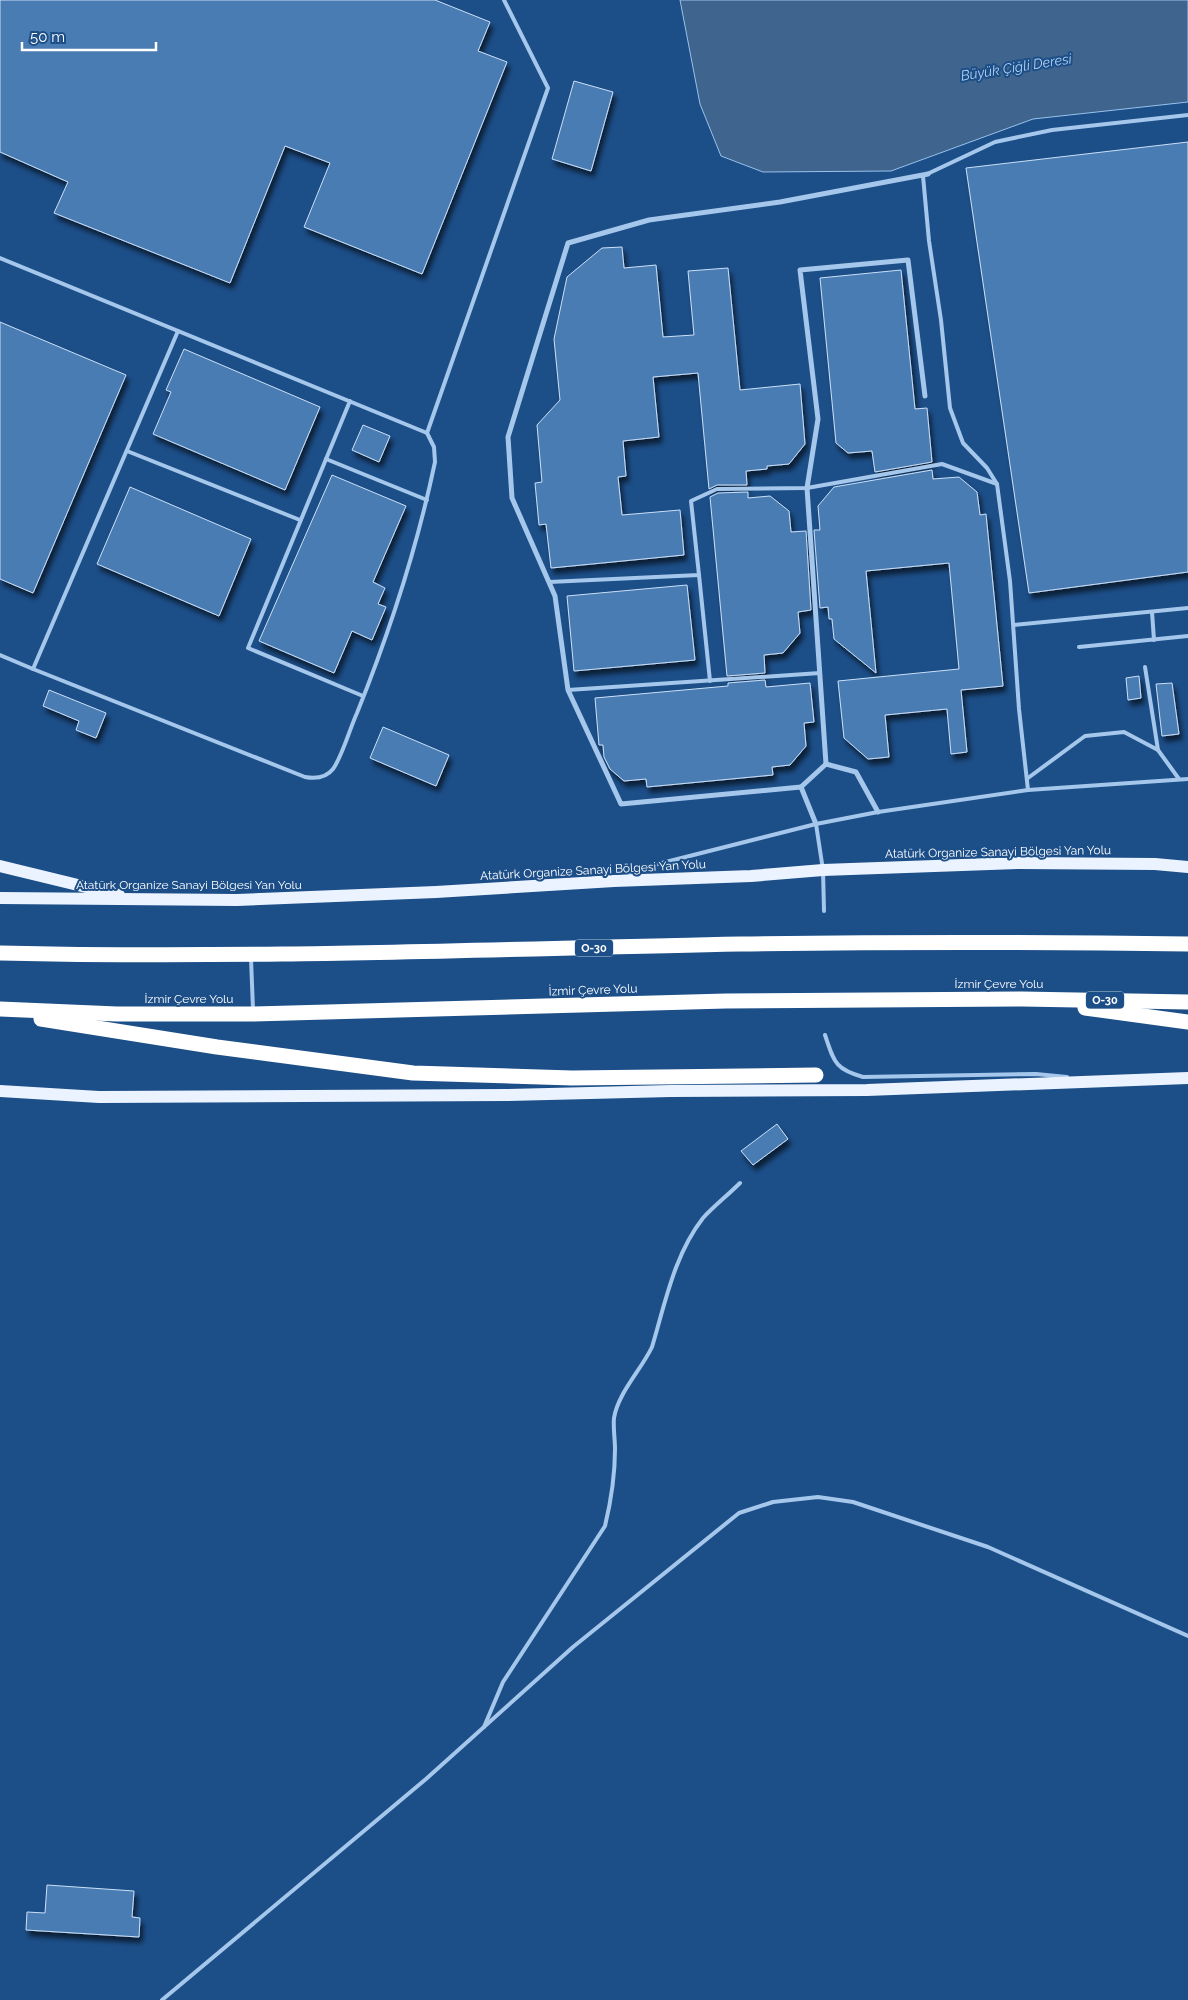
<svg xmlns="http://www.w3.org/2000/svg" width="1188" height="2000" viewBox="0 0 1188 2000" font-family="Raleway,sans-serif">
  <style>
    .water { fill: #3f648d; stroke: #99c2ed }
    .building { fill: #497bb2; stroke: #cbe0f8; filter: url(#shadow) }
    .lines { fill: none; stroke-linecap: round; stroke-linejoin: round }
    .service { stroke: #a5c7eb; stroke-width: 4 }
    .minor { stroke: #a5c7eb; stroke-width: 5 }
    .primary { stroke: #eaf3ff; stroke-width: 12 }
    .motorway { stroke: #fff; stroke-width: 15 }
    .labels { text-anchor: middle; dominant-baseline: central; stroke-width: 4; stroke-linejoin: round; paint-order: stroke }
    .shield { fill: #1c4e88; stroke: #bbcadb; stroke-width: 1 }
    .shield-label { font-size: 11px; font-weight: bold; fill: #fff }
    .street-label { font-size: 12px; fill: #fff; stroke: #1c4e88 }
    .water-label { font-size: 14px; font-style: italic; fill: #b1d1f3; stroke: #1c4e88 }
  </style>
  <defs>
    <filter id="shadow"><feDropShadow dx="3" dy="5.5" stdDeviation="2.5" flood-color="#0009"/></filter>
  </defs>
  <rect width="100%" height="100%" fill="#1c4e88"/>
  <polygon class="water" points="680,0 1188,0 1188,102 1033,119 891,171 763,172 721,156 700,104"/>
  <g class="building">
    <polygon points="0,0 435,0 490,22 478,51 507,62 422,274 304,227 330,163 285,146 230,283 54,213 68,182 0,152"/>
    <polygon points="574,81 613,92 591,171 552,159"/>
    <polygon points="1188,142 1188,572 1029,593 966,168"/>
    <polygon points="622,247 624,268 656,265 663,337 694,335 688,271 728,268 740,390 800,384 805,444 789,464 767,466 767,469 746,471 747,485 717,485 709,489 698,373 653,377 659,437 623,441 626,476 618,477 622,515 680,510 684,555 551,568 546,524 539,525 535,483 542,482 537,425 560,400 554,339 567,277 602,248"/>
    <polygon points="901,270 915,409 927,408 932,462 875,472 872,451 848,453 836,443 820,278"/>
    <polygon points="0,322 126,375 33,593 0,579"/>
    <polygon points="184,349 320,407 285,490 153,434 171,392 166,390"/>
    <polygon points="363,425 390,436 379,462 352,450"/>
    <polygon points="932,470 933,479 959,477 977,492 980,515 986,514 1003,686 961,690 967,752 951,754 947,709 885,715 889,757 868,759 844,738 838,681 959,669 949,563 866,571 876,673 834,639 832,619 829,619 828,607 820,608 814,530 820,530 818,506 834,487"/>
    <polygon points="332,475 406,506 373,582 385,588 378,604 386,607 372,640 352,631 334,673 259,641"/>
    <polygon points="130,487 251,539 219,616 97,564"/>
    <polygon points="748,492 748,498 770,496 789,511 791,532 806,531 811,610 798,612 800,633 783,653 764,655 765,673 727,676 710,497 718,493"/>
    <polygon points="687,585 695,660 574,671 567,596"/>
    <polygon points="1139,676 1141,698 1128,700 1126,678"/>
    <polygon points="765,680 766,687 810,683 814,722 804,723 806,746 790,765 772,767 773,775 647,787 646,779 624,781 610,769 604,757 603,745 599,745 595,698 728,686 728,683"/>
    <polygon points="1172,683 1179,734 1162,736 1156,684"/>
    <polygon points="49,690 106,713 96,738 76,730 79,721 43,706"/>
    <polygon points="383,727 449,755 436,786 370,758"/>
    <polygon points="777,1124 788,1139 753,1165 741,1151"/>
    <polygon points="47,1885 134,1891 132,1917 140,1918 139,1937 26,1930 27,1912 45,1913"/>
  </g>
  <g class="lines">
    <g class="service">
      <polyline points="0,258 427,433 548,88 504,0"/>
      <polyline points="350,401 248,648 363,696"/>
      <polyline points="127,451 300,520"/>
      <polyline points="326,459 427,500"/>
      <polyline points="699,575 710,681"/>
      <polyline points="549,582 699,575 691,501 717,489 807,488 942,464 997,484"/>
      <polyline points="1152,612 1154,640"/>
      <polyline points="1014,625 1188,608"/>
      <polyline points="1079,647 1188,636"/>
      <polyline points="0,655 33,669 178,331"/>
      <polyline points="1145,667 1158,750"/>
      <path d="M 33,669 L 305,777 C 316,779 326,778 333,769 C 342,757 350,728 357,713 C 390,631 417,548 435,462 L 434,447 L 427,433"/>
      <polyline points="568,690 820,673"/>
      <polyline points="1028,778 1085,736 1124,732 1158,750 1179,779"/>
      <polyline points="1028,790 1019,709 1010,581 997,484 987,468 963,443 950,408 941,320 929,241 923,176 995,142 1052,130 1188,115"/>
      <polyline points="626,876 646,867 816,824"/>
      <polyline points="824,911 823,870 816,824 878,812 1028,790 1188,779"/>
      <polyline points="251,959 253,1009"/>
      <path d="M 825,1035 C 834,1061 834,1069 863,1077 L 1036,1074 L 1067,1077"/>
      <path d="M 484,1727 L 503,1682 L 605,1526 C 611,1501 615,1475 615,1449 C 615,1439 613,1428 614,1418 C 618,1393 641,1370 652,1347 C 665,1304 674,1255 703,1218 C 714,1206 728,1195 740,1183"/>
      <polyline points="162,2000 426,1779 573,1647 739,1513 773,1502 818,1497 853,1502 988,1547 1188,1636"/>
    </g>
    <g class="minor">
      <polyline points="826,764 807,488 818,419 800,270 908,260 925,396"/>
      <polyline points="801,787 621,804 568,690 555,596 512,498 508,437 568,243 649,220 780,202 928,174"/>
      <polyline points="816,824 801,787 826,764 856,772 878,812"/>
    </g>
    <g class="primary">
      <polyline points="0,866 119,895"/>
      <polyline points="0,898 237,900 436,892 614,881 751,876 823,870 1019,863 1155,864 1188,867"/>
      <polyline points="0,1091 99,1097 507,1095 671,1091 867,1090 1188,1078"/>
    </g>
    <g class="motorway">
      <path d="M 0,953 C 247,959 493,949 740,944 C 890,942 1039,942 1188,944"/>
      <polyline points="1085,1008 1188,1022"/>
      <polyline points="0,1009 117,1014 253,1014 726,1001 1022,999 1188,1002"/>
      <polyline points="41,1019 217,1047 413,1073 572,1078 816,1075"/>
    </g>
  </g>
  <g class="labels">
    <g class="shield">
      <rect x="575" y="939.5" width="38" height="17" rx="4"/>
      <rect x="1086" y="991.5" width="38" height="17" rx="4"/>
    </g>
    <g class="shield-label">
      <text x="594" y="948">O-30</text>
      <text x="1105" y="1000">O-30</text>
    </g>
    <g class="street-label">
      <text transform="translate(998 852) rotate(-1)">Atatürk Organize Sanayi Bölgesi Yan Yolu</text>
      <text transform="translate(593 870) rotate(-3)">Atatürk Organize Sanayi Bölgesi Yan Yolu</text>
      <text x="189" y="885">Atatürk Organize Sanayi Bölgesi Yan Yolu</text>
      <text x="999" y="984">İzmir Çevre Yolu</text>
      <text transform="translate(593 990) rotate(-2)">İzmir Çevre Yolu</text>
      <text x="189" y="999">İzmir Çevre Yolu</text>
    </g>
    <g class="water-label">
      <text transform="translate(1016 67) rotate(-9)">Büyük Çiğli Deresi</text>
    </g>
  </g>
  <path d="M22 42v8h134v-8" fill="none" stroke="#ffffff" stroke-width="2.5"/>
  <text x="30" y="42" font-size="15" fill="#ffffff" stroke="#1c4e88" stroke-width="4" paint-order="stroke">50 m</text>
</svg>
